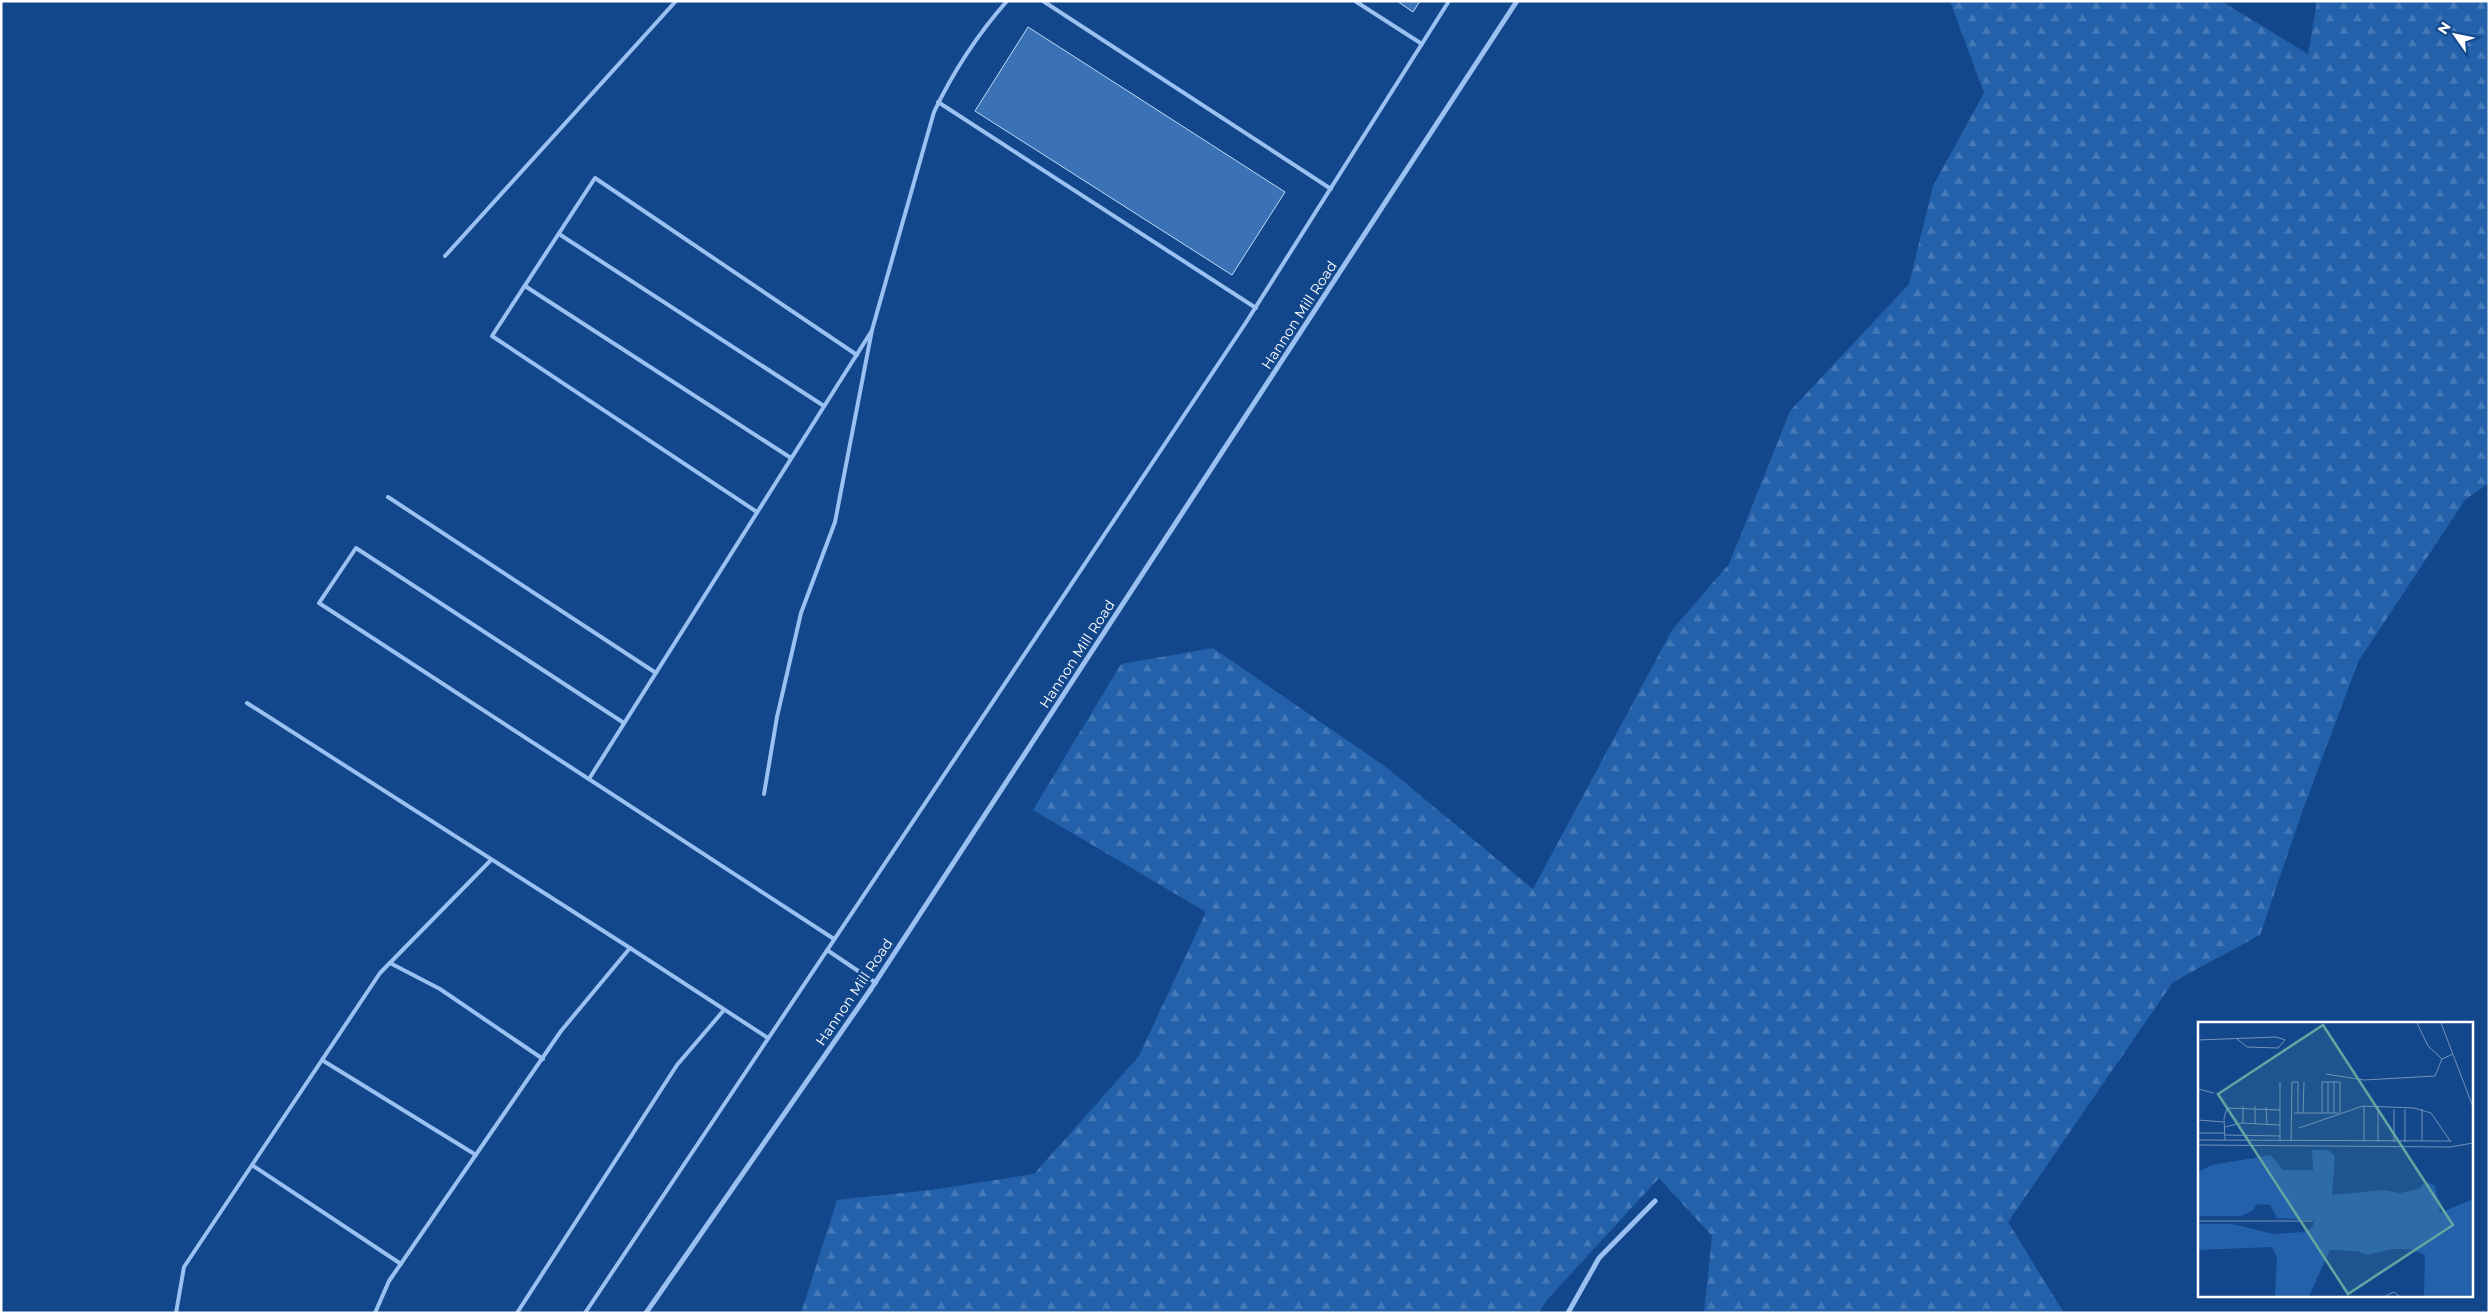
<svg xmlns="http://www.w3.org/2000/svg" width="2490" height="1314" viewBox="0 0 2490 1314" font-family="Montserrat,sans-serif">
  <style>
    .forest { fill: url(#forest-firs) }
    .building { fill: #3b71b5; stroke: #c0dbfc }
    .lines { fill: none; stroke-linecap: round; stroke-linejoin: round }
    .service { stroke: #9ac1f1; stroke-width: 4 }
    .minor { stroke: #9ac1f1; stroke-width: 5 }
    .labels { text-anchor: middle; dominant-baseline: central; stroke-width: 5; stroke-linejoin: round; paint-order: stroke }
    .street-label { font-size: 14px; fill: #fff; stroke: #12478b }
    .inset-road { fill: none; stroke: #7191b9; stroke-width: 1 }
    .view { fill: #63a6a1; fill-opacity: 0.15; stroke: #63a6a1; stroke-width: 2.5 }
    .inset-edge { fill: none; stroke: #fff; stroke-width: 2.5 }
  </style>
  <defs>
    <pattern id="forest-firs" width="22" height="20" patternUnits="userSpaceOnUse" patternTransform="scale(1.25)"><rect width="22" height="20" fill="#2461ab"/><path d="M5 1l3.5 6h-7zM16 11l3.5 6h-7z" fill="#4579b8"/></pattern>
  </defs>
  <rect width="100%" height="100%" fill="#12478b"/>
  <polygon class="forest" points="1950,1 2221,1 2308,54 2317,1 2489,1 2489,483 2465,500 2358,662 2301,815 2260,935 2173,982 2008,1222 2064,1313 1704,1313 1712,1236 1659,1178 1546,1301 1539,1313 801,1313 837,1200 931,1190 1034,1174 1139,1056 1206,912 1033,810 1121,664 1213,648 1386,767 1533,889 1672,630 1729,564 1790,411 1909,284 1933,186 1984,93"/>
  <g class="building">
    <polygon points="1397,1 1420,1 1413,12"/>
    <polygon points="1028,27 1285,192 1232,275 975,111"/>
  </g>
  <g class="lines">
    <g class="service">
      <polyline points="1043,1 1331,189"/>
      <polyline points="1355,1 1422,44"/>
      <polyline points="938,102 1256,308"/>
      <polyline points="559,234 824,406"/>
      <polyline points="445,256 676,1"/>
      <polyline points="525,286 791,458"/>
      <polyline points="388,497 656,673"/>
      <polyline points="757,512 492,336 595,178 857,355"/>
      <polyline points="247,703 630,948 768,1038"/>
      <polyline points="624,723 356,548 319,603 834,939"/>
      <polyline points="589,779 871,332"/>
      <path d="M 764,794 L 777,717 L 801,613 L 835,522 L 872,330 L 934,112 C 953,72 978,34 1007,1"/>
      <polyline points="827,950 876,983"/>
      <polyline points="390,963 440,989 543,1059"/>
      <polyline points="322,1060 476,1155"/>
      <polyline points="252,1165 401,1264"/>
      <polyline points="176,1313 184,1267 380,973 491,860"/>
      <polyline points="375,1313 389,1281 561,1031 630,948"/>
      <polyline points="517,1313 677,1065 724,1010"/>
      <polyline points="585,1313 1245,324 1449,1"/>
    </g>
    <g class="minor">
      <polyline points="646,1313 871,989 1517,1"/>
      <polyline points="1568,1313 1599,1258 1655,1201"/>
    </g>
  </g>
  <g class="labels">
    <g class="street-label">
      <text transform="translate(1299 315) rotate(-57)">Hannon Mill Road</text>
      <text transform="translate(1077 654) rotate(-57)">Hannon Mill Road</text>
      <text transform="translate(854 992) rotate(-56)">Hannon Mill Road</text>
    </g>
  </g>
  <g transform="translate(2198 1022)">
    <rect width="275" height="275" fill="#12478b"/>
    <path d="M 114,128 L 130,128 L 137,134 L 134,173 L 186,168 L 202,171 L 221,167 L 228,159 L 237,164 L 242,191 L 275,177 L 275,274 L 226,274 L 227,233 L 214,227 L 195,227 L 168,233 L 160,229 L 132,228 L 111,274 L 77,274 L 79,236 L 74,225 L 0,228 L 0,202 L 34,202 L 75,212 L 106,210 L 115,205 L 117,198 L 79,196 L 72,183 L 59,182 L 54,189 L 43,194 L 0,194 L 0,150 L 14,143 L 73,133 L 85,148 L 115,148 Z" fill="#2461ab"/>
    <path class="inset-road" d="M 219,1 L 230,24 L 244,37M 243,1 L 275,85M 0,18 L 78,15 L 87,18 L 80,26 L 49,25 L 39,17M 128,52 L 166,58 L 237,54 L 244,37 L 255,32M 82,60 L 82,119M 130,60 L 130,91M 136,60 L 136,91M 0,67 L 16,71M 57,84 L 57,102M 166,84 L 166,120M 68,85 L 69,102M 196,87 L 196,120M 207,87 L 207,120M 224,87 L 224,119M 96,91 L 140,91M 105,91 L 106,60M 124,91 L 124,60 L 142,60 L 142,91M 0,98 L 26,100M 45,101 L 45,84M 27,105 L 43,101 L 82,103M 101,106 L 165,84 L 216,86 L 233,91 L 253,120M 0,111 L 27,111M 27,113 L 82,114M 0,118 L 253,119M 27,118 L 26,96 L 29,86 L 82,88M 93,119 L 94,60 L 100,60 L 100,91M 180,120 L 180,85M 0,123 L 252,125 L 275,121M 0,199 L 115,199M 187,274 L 196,270 L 201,274"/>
    <path class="view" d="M 125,3 L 255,203 L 150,272 L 20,72 Z"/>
    <rect width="275" height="275" class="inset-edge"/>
  </g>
  <rect width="2490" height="1314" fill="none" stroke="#ffffff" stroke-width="5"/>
  <g transform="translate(2455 35) rotate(303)" stroke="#12478b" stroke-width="4" paint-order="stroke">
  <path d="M0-4L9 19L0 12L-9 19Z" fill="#ffffff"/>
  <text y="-8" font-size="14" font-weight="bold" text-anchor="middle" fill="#ffffff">N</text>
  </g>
</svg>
